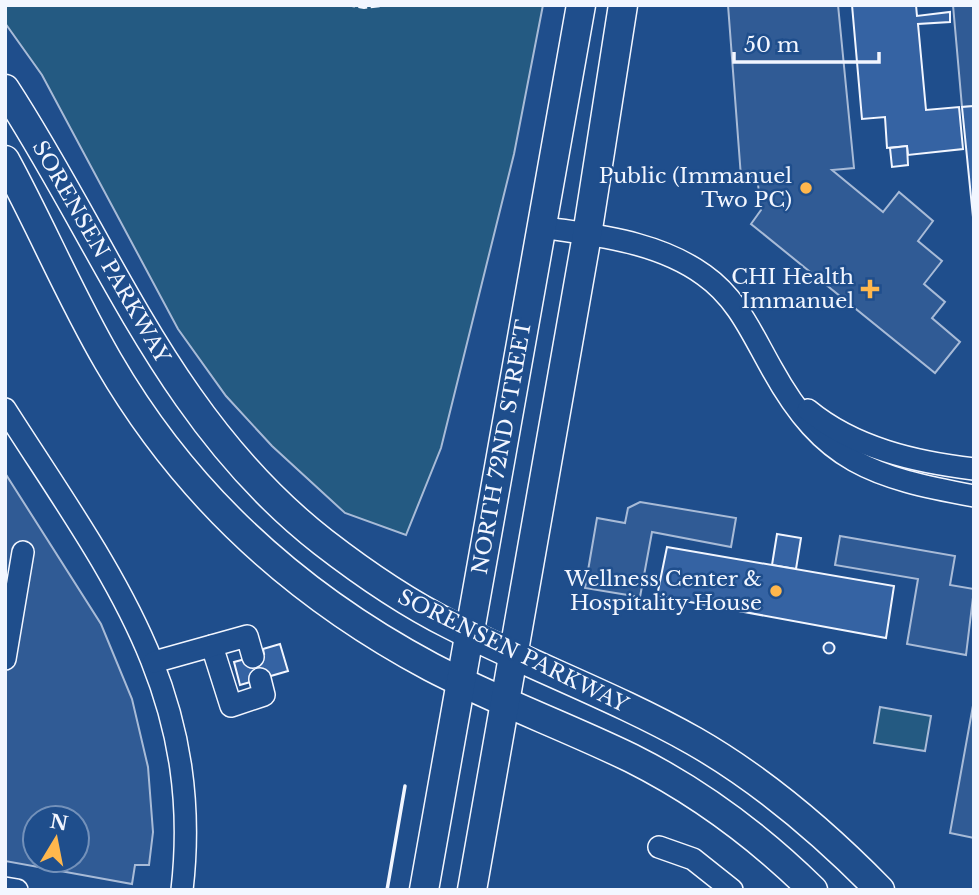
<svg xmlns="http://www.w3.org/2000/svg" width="979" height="895" viewBox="0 0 979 895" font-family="'Libre Baskerville',serif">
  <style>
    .green { fill: #245a82; stroke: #a8bbd7; stroke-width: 2 }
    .parking { fill: #305b95; stroke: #a8bbd7; stroke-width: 2; fill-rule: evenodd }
    .building { fill: #3563a3; stroke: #f2f6ff; stroke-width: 2 }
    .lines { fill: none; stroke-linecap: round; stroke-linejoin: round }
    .minor-casing { stroke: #f2f6ff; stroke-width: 24 }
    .major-casing { stroke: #f2f6ff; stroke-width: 31 }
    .minor { stroke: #1f4e8c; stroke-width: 21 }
    .major { stroke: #1f4e8c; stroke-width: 28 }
    .fence { stroke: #f2f6ff; stroke-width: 2; stroke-dasharray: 9 3.5; stroke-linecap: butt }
    .wall { stroke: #f2f6ff; stroke-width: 3.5 }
    .poi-dot { fill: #ffb74d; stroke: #1f4e8c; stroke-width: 2.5 }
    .labels { text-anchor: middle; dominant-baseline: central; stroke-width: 5; stroke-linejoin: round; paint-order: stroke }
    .poi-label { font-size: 21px; fill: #f2f6ff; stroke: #1f4e8c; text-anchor: end }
    .street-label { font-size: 21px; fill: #f2f6ff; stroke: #1f4e8c }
  </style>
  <rect width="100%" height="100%" fill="#1f4e8c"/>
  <g class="green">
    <polygon points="5,5 543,5 514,154 441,448 406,535 345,513 272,446 226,396 178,329 42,75 5,23"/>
    <polygon points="880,707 931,716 925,751 874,743"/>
  </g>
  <g class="parking">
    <polygon points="728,5 838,5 854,168 832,170 883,212 899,192 933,221 918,241 942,261 924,284 945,302 932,318 960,342 935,373 751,224 761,210 757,176 741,177"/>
    <polygon points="953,5 974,5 974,106 962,107"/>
    <path d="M 5,473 L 101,624 L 132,699 L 148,767 L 153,832 L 149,865 L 135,865 L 132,884 L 5,861 ZM 35,818 L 77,818 L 77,860 L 35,860 Z"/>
    <polygon points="640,502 736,518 731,547 652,532 640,597 585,588 597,518 625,523 628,508"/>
    <polygon points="840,536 955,556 950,585 974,589 966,655 907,644 918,579 835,565"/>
    <polygon points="974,700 974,838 950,833"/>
  </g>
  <g class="building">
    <polygon points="852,5 916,5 917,16 950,12 950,22 918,24 926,110 959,107 963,149 908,155 907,146 887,148 885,117 862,119"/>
    <polygon points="974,106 974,227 962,107"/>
    <polygon points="907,146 908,165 892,167 890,148"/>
    <polygon points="777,534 801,538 796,569 772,565"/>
    <polygon points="667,547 894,586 886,638 657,596"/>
    <circle cx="829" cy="648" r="5.5"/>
    <polygon points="280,644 288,671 240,685 234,662 264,654 263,649"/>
  </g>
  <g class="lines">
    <g class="minor-casing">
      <g id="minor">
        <path d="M 542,227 C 597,236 657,241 704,275 C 738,299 752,334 772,369 C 824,463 872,477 974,496"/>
        <path d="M 5,409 C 107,569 205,689 182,890"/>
        <path d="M 808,410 C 854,448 915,462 974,469"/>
        <polyline points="212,646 231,706 264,695 260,679"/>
        <polyline points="5,659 23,552"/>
        <polyline points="154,662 247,636 253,657"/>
        <polyline points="659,847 693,859 732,890"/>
        <polyline points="5,888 17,890"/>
      </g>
    </g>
    <g class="major-casing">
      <g id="major">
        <path d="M 5,89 C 108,247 168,421 323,542 C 363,573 405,602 451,625 C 531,666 616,697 694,741 C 764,781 824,833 880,890"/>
        <path d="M 5,160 C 41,226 70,296 108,361 C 185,494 296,595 431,667 C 496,701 565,726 631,758 C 699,792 759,837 813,890"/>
        <polyline points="424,890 581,5"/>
        <polyline points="472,890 587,235 623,5"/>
      </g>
    </g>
    <use href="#minor" class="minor"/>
    <use href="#major" class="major"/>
    <polyline class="fence" points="346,5 364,8 390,5"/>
    <polyline class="wall" points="387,890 405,786"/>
  </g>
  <g class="poi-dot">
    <circle cx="806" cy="188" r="7"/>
    <path d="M866.5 278.5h7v7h7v7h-7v7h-7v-7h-7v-7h7z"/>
    <circle cx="776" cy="591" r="7"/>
  </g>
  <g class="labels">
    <g class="poi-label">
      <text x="792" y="176">Public (Immanuel<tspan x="792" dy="24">Two PC)</tspan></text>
      <text x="854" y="277">CHI Health<tspan x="854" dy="24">Immanuel</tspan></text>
      <text x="762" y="579">Wellness Center &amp;<tspan x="762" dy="24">Hospitality House</tspan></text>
    </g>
    <g class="street-label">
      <text transform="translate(101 252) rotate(60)">SORENSEN PARKWAY</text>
      <text transform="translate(502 447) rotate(-80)">NORTH 72ND STREET</text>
      <text transform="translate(513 651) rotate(26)">SORENSEN PARKWAY</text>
    </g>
  </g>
  <rect width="979" height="895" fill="none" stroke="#f2f6ff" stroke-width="14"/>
  <g transform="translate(56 839) rotate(10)"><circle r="33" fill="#1f4e8c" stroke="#7391ba" stroke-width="2"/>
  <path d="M0-5L12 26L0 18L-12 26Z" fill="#ffb74d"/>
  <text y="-10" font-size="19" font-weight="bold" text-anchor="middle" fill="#f2f6ff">N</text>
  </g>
  <path d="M734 52v10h145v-10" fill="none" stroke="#f2f6ff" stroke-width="3.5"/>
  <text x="744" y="52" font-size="21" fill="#f2f6ff" stroke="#1f4e8c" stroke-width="5" paint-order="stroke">50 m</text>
</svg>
